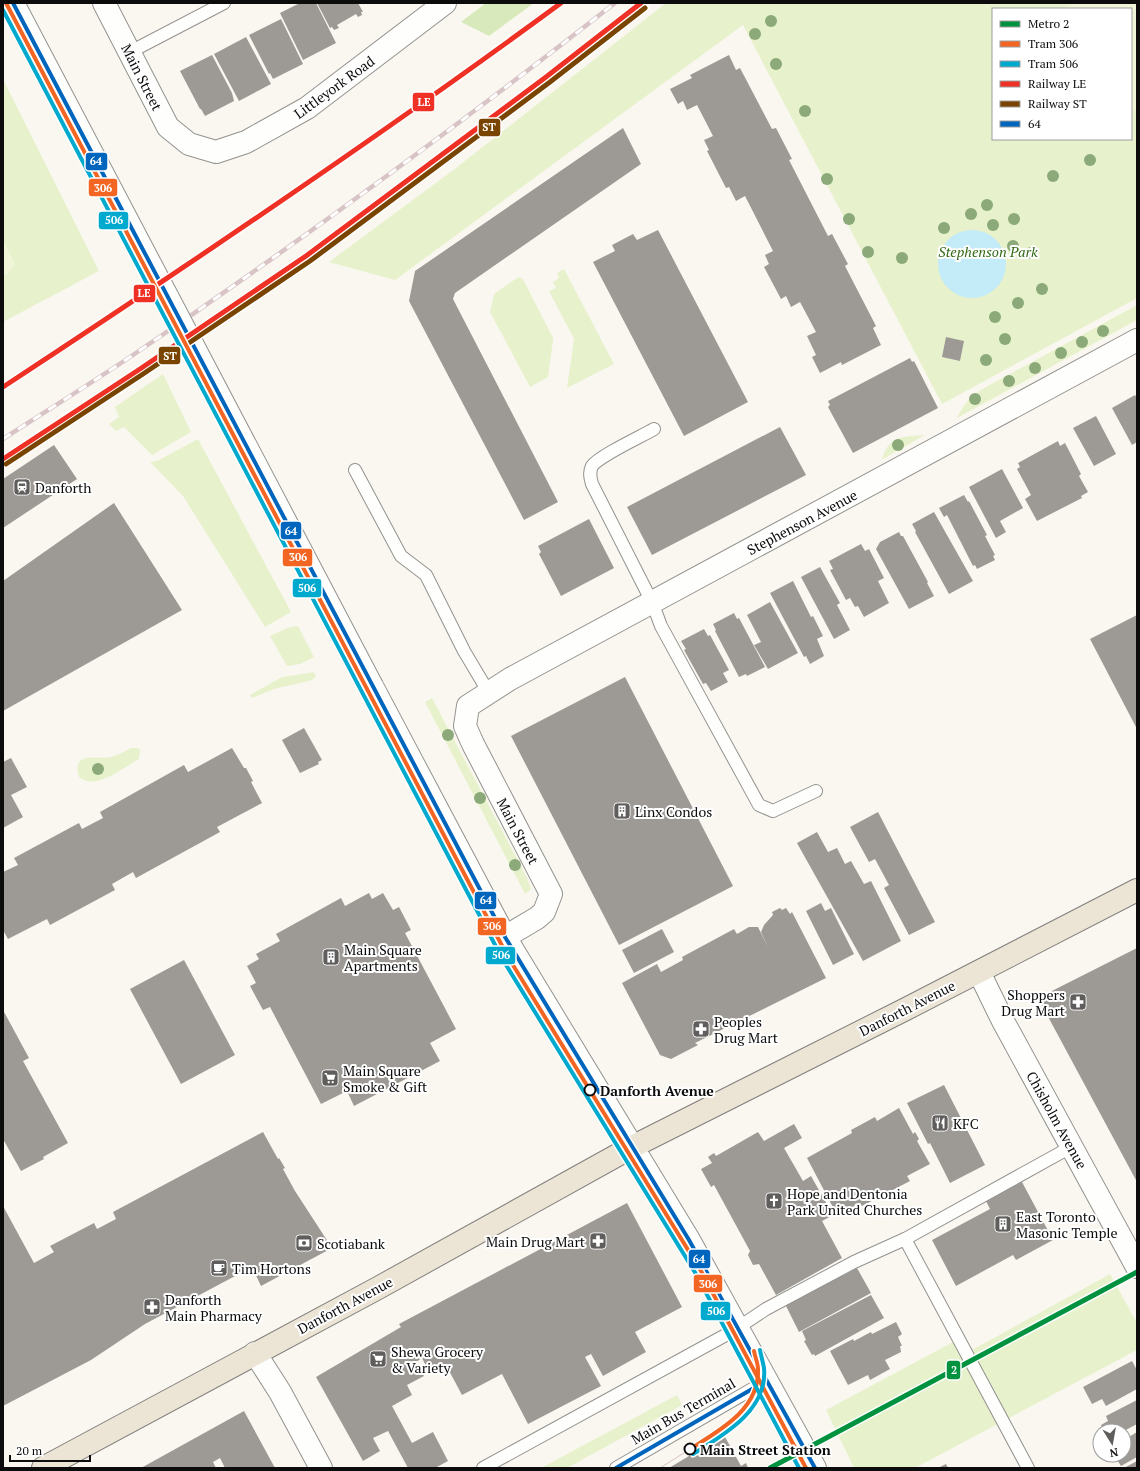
<svg xmlns="http://www.w3.org/2000/svg" width="1140" height="1471" viewBox="0 0 1140 1471" font-family="'PT Serif',serif">
  <style>
    .green { fill: #e7f2cd; fill-rule: evenodd }
    .forest { fill: #d8eabb }
    .pitch { fill: #f0f5d8 }
    .water { fill: #c3ebf8 }
    .building { fill: #9d9a96 }
    .lines { fill: none; stroke-linecap: round; stroke-linejoin: round }
    .service-casing { stroke: #93928f; stroke-width: 14 }
    .minor-casing { stroke: #93928f; stroke-width: 24 }
    .tertiary-casing { stroke: #93928f; stroke-width: 24 }
    .primary-casing { stroke: #807f7c; stroke-width: 24 }
    .service { stroke: #fefefd; stroke-width: 12 }
    .minor { stroke: #fefefd; stroke-width: 22 }
    .tertiary { stroke: #fefefd; stroke-width: 22 }
    .primary { stroke: #ece5d6; stroke-width: 22 }
    .tram { stroke: #d8c3c6; stroke-width: 1 }
    .rail-casing { stroke: #d8c3c6; stroke-width: 4.5 }
    .rail { stroke: #fff; stroke-width: 3; stroke-dasharray: 9; stroke-linecap: butt }
    .tertiary-bridge-casing { stroke: #93928f; stroke-width: 24; stroke-linecap: butt }
    .tertiary-bridge { stroke: #fefefd; stroke-width: 22 }
    .bus-1-casing { stroke: #fff; stroke-width: 7 }
    .bus-1 { stroke: #0065bd; stroke-width: 4 }
    .rail-1-casing { stroke: #fff; stroke-width: 8 }
    .rail-2-casing { stroke: #fff; stroke-width: 8 }
    .rail-1 { stroke: #ee3124; stroke-width: 5 }
    .rail-2 { stroke: #794400; stroke-width: 5 }
    .tram-1-casing { stroke: #fff; stroke-width: 7 }
    .tram-2-casing { stroke: #fff; stroke-width: 7 }
    .tram-1 { stroke: #f26522; stroke-width: 4 }
    .tram-2 { stroke: #00a9ce; stroke-width: 4 }
    .metro-1-casing { stroke: #fff; stroke-width: 8 }
    .metro-1 { stroke: #00923f; stroke-width: 5 }
    .tree { fill: #8ba979 }
    .stop-dot { fill: #fff; stroke: #0c0c0c; stroke-width: 2 }
    .labels { text-anchor: middle; dominant-baseline: central; stroke-width: 4; stroke-linejoin: round; paint-order: stroke }
    .street-label { font-size: 14px; fill: #0c0c0c; stroke: #fff }
    .park-label { font-size: 14px; font-style: italic; fill: #316917; stroke: #fff }
    .poi-label { font-size: 14px; fill: #0c0c0c; stroke: #fff; text-anchor: start }
    .stop-label { font-size: 14px; font-weight: bold; fill: #0c0c0c; stroke: #fff; text-anchor: start }
    .line-badge { stroke: #fff; stroke-width: 1.5 }
    .badge-label { font-size: 11px; text-anchor: middle; font-weight: bold; fill: #fff }
  </style>
  <rect width="100%" height="100%" fill="#faf7f0"/>
  <g class="green">
    <path d="M 666,3 L 1137,3 L 1137,298 L 942,404 L 743,25 L 395,280 L 329,262 L 456,168 ZM 993,9 L 1131,9 L 1131,139 L 993,139 Z"/>
    <polygon points="3,79 99,271 3,322"/>
    <polygon points="564,269 614,364 567,388 574,339 549,291 556,288 553,282 559,278 557,273"/>
    <polygon points="520,277 523,279 553,338 553,341 548,377 530,387 490,312 494,294 517,278"/>
    <path d="M 1137,305 L 1137,320 L 957,418 C 964,403 970,397 984,388 Z"/>
    <polygon points="163,374 191,432 152,455 124,427 116,431 109,424 119,417 115,407"/>
    <path d="M 925,435 L 881,460 C 884,454 886,447 891,443 C 899,435 915,436 925,435 Z"/>
    <polygon points="198,439 291,612 265,627 183,496 150,462 157,461"/>
    <polygon points="298,626 314,657 300,664 287,666 270,636 290,627"/>
    <polygon points="314,672 316,677 312,680 274,689 252,698 250,695 282,677"/>
    <polygon points="432,698 527,878 530,886 531,889 525,894 425,702"/>
    <path d="M 131,748 L 137,748 L 140,750 L 139,759 C 123,768 96,791 79,777 C 71,750 97,760 111,757 C 118,755 125,751 131,748 Z"/>
    <polygon points="1110,1274 1137,1323 1137,1350 915,1468 854,1468 826,1410 953,1342 961,1356"/>
    <polygon points="677,1395 682,1405 567,1468 541,1468"/>
  </g>
  <polygon class="forest" points="486,3 534,3 489,36 461,22"/>
  <g class="pitch">
    <polygon points="1074,3 1135,3 1137,5 1137,107 1131,113 1131,9 1064,9"/>
    <polygon points="3,240 15,264 8,274 3,276"/>
  </g>
  <circle class="water" cx="972" cy="264" r="34"/>
  <g class="building">
    <polygon points="300,3 316,3 336,43 303,60 280,13"/>
    <polygon points="317,3 358,3 363,12 361,12 362,15 358,17 356,14 337,25 339,28 334,30 332,27 330,28"/>
    <polygon points="281,19 303,64 273,79 270,73 269,74 249,35"/>
    <polygon points="246,37 271,84 239,101 214,54"/>
    <polygon points="212,55 232,93 234,101 205,116 201,109 200,109 180,71"/>
    <polygon points="729,55 736,70 740,68 772,129 776,128 792,159 789,160 828,236 832,234 848,264 845,266 876,326 873,328 881,345 842,365 841,362 820,373 812,357 816,355 807,336 816,332 800,302 791,307 786,296 781,299 764,267 769,264 765,255 773,251 745,196 736,201 729,187 726,188 707,151 709,150 704,140 713,136 697,105 687,110 683,101 678,104 670,89 692,78 690,75"/>
    <polygon points="623,128 641,164 455,293 453,299 558,502 524,520 409,301 415,271"/>
    <polygon points="658,230 748,402 684,436 593,262 615,251 612,245 633,234 637,240"/>
    <polygon points="946,337 964,341 960,361 942,357"/>
    <polygon points="910,358 912,362 914,361 938,408 853,453 828,407 830,405 828,401"/>
    <polygon points="1135,395 1137,398 1137,442 1132,445 1112,408"/>
    <polygon points="1096,416 1116,454 1094,466 1073,428"/>
    <polygon points="780,427 806,475 652,555 627,507"/>
    <polygon points="1058,441 1060,446 1065,443 1081,474 1079,476 1088,492 1081,496 1082,498 1037,521 1025,499 1031,495 1017,469 1020,467 1018,463"/>
    <polygon points="54,445 77,479 3,528 3,479"/>
    <polygon points="1002,469 1023,508 1000,521 1006,532 996,538 969,487"/>
    <polygon points="964,495 968,502 969,501 987,535 985,536 995,555 993,556 995,560 977,569 975,565 973,566 947,515 944,517 939,508"/>
    <polygon points="114,503 182,610 3,711 3,581"/>
    <polygon points="934,512 973,581 949,594 915,532 916,531 912,524"/>
    <polygon points="589,519 614,568 561,596 539,554 541,552 538,546"/>
    <polygon points="899,532 901,536 903,536 928,582 927,583 934,596 909,609 876,549 880,542"/>
    <polygon points="861,544 865,551 869,549 884,578 878,581 889,603 864,617 858,606 855,607 850,598 846,600 830,570 833,569 829,561"/>
    <polygon points="820,567 840,603 837,605 850,630 834,639 801,577"/>
    <polygon points="793,581 811,617 813,616 823,636 817,639 824,656 810,664 806,656 804,657 770,593"/>
    <polygon points="770,602 798,653 768,669 754,645 761,642 747,615"/>
    <polygon points="734,613 737,619 739,618 765,667 747,676 746,674 739,677 715,631 716,630 713,624"/>
    <polygon points="1137,615 1137,729 1090,639"/>
    <polygon points="704,629 708,636 710,635 729,670 723,673 728,682 711,691 706,683 703,684 684,650 686,649 681,641"/>
    <polygon points="625,677 733,886 619,945 511,736"/>
    <polygon points="304,728 322,760 318,762 319,764 300,773 282,740"/>
    <polygon points="232,748 244,768 246,768 253,781 251,782 262,803 217,827 220,832 136,878 133,872 112,884 115,890 50,925 47,919 8,939 3,930 3,872 18,865 14,858 79,823 82,829 103,818 100,812 184,765 188,772"/>
    <polygon points="11,758 27,787 11,795 23,817 3,828 3,762"/>
    <polygon points="878,812 935,922 909,935 884,888 889,885 875,859 869,862 850,827"/>
    <polygon points="817,832 828,852 837,848 845,864 851,861 864,884 871,881 901,941 863,961 797,843"/>
    <polygon points="369,893 372,899 383,893 393,910 399,907 411,930 405,933 456,1029 430,1043 440,1061 354,1106 347,1091 321,1104 270,1007 263,1010 250,986 256,983 247,966 259,959 256,954 280,941 276,934 341,898 345,906"/>
    <polygon points="821,903 825,911 831,908 854,954 833,965 806,911"/>
    <polygon points="780,908 782,910 786,908 790,914 792,912 826,978 695,1043 698,1045 671,1059 660,1055 622,983 657,964 661,972 683,960 682,957 734,929 737,934 749,927 758,927 768,947 761,932 764,925 773,915 772,912"/>
    <polygon points="662,929 674,952 634,973 622,950"/>
    <polygon points="1137,948 1137,1182 1038,998"/>
    <polygon points="184,960 235,1055 181,1084 130,989"/>
    <polygon points="3,1010 29,1058 23,1061 68,1143 43,1157 44,1159 21,1171 3,1139"/>
    <polygon points="944,1085 985,1165 950,1183 930,1143 928,1144 907,1103"/>
    <polygon points="899,1108 913,1134 915,1132 919,1139 917,1141 930,1164 907,1176 910,1181 862,1206 860,1203 837,1215 807,1158 852,1133 851,1130 875,1117 877,1121"/>
    <polygon points="794,1124 802,1138 784,1148 803,1181 811,1176 833,1215 822,1221 842,1258 776,1295 759,1264 753,1265 748,1255 750,1251 714,1185 711,1187 701,1169 712,1163 708,1157 714,1153 716,1156 758,1132 764,1141"/>
    <polygon points="263,1132 278,1159 279,1158 285,1168 283,1169 295,1191 332,1248 261,1286 252,1267 145,1324 91,1360 3,1406 3,1206 34,1263 54,1252 50,1246 94,1223 97,1229 116,1219 113,1212"/>
    <polygon points="1022,1182 1053,1240 1016,1260 1013,1255 956,1286 932,1240 990,1209 986,1201"/>
    <polygon points="627,1203 682,1307 635,1332 646,1352 603,1376 591,1354 585,1357 601,1386 528,1424 502,1374 462,1395 446,1365 430,1374 422,1358 416,1362 424,1376 407,1385 412,1395 392,1406 412,1443 433,1432 448,1461 435,1468 408,1468 388,1431 373,1438 380,1451 363,1461 316,1377 401,1327 399,1324"/>
    <polygon points="857,1268 871,1293 799,1332 785,1304 831,1279 832,1281"/>
    <polygon points="871,1295 884,1318 815,1356 814,1354 812,1355 804,1341 806,1340 802,1331"/>
    <polygon points="896,1322 902,1334 898,1337 902,1346 900,1346 901,1352 885,1360 890,1369 870,1380 868,1375 848,1385 830,1351 853,1339 854,1341 871,1332 872,1334"/>
    <polygon points="1132,1361 1137,1370 1137,1389 1106,1406 1102,1399 1092,1404 1083,1387"/>
    <polygon points="1137,1400 1137,1424 1124,1431 1113,1431 1111,1428 1104,1431 1101,1425 1108,1421 1106,1416"/>
    <polygon points="244,1411 275,1468 225,1468 220,1458 213,1462 216,1468 141,1468"/>
    <polygon points="1137,1432 1137,1457 1121,1466 1114,1455 1124,1455 1124,1449 1126,1448 1124,1444 1124,1440"/>
    <polygon points="724,1435 741,1466 746,1463 748,1468 669,1468"/>
    <polygon points="1137,1461 1137,1468 1124,1468"/>
    <polygon points="946,1464 948,1468 938,1468"/>
  </g>
  <g class="lines">
    <g class="service-casing">
      <g id="service">
        <polyline points="130,52 224,3"/>
        <path d="M 654,429 C 642,436 599,456 592,466 C 589,472 590,477 592,484 L 652,602 L 661,626 L 759,805 L 773,811 L 816,791"/>
        <polyline points="355,470 401,556 426,575 464,651 489,693"/>
        <polyline points="905,1239 1028,1468"/>
        <polyline points="483,1468 733,1331 766,1309 854,1262 905,1239 1071,1147"/>
        <polyline points="616,1468 766,1381"/>
      </g>
    </g>
    <g class="minor-casing">
      <g id="minor">
        <polyline points="104,3 168,127 189,144 216,152 246,142 307,108 445,3"/>
        <polyline points="505,937 537,918 544,912 551,894 473,744 465,726 468,706 510,679 1137,340"/>
        <polyline points="979,972 1003,1021 1137,1267"/>
        <polyline points="255,1353 280,1392 321,1468"/>
      </g>
    </g>
    <g class="tertiary-casing">
      <polyline id="tertiary" points="372,686 505,937 689,1240 815,1468"/>
    </g>
    <g class="primary-casing">
      <polyline id="primary" points="43,1468 378,1288 632,1147 904,1010 1137,890"/>
    </g>
    <use href="#service" class="service"/>
    <use href="#minor" class="minor"/>
    <use href="#tertiary" class="tertiary"/>
    <use href="#primary" class="primary"/>
    <polyline class="tram" points="660,1468 690,1449"/>
    <g class="rail-casing">
      <path id="rail" d="M 3,439 C 46,411 90,384 133,355 C 298,243 458,126 615,3"/>
    </g>
    <use href="#rail" class="rail"/>
    <g class="tertiary-bridge-casing">
      <polyline id="tertiary-bridge" points="13,3 372,686"/>
    </g>
    <use href="#tertiary-bridge" class="tertiary-bridge"/>
    <g class="bus-1-casing">
      <g id="bus-1">
        <polyline points="13,3 505,937 689,1240 815,1468"/>
        <polyline points="616,1468 766,1381"/>
      </g>
    </g>
    <use href="#bus-1" class="bus-1"/>
    <g class="rail-1-casing">
      <g id="rail-1">
        <path d="M 3,387 C 192,263 379,137 561,3"/>
        <polyline points="3,459 140,369 306,256 546,77 641,3"/>
      </g>
    </g>
    <g class="rail-2-casing">
      <polyline id="rail-2" points="6,464 143,374 310,261 550,82 645,8"/>
    </g>
    <use href="#rail-1" class="rail-1"/>
    <use href="#rail-2" class="rail-2"/>
    <g class="tram-1-casing">
      <g id="tram-1">
        <polyline points="6,3 508,957 701,1271 806,1468"/>
        <path d="M 690,1449 C 719,1431 760,1409 758,1369 C 758,1363 755,1357 754,1351"/>
      </g>
    </g>
    <g class="tram-2-casing">
      <g id="tram-2">
        <polyline points="3,10 503,960 696,1274 799,1468"/>
        <path d="M 693,1454 C 724,1435 768,1410 764,1368 C 763,1362 761,1356 760,1350"/>
      </g>
    </g>
    <use href="#tram-1" class="tram-1"/>
    <use href="#tram-2" class="tram-2"/>
    <g class="metro-1-casing">
      <polyline id="metro-1" points="770,1468 1137,1272"/>
    </g>
    <use href="#metro-1" class="metro-1"/>
  </g>
  <g class="tree">
    <circle cx="771" cy="21" r="6"/>
    <circle cx="755" cy="34" r="6"/>
    <circle cx="776" cy="64" r="6"/>
    <circle cx="805" cy="111" r="6"/>
    <circle cx="1090" cy="160" r="6"/>
    <circle cx="1053" cy="176" r="6"/>
    <circle cx="827" cy="179" r="6"/>
    <circle cx="987" cy="205" r="6"/>
    <circle cx="971" cy="214" r="6"/>
    <circle cx="849" cy="219" r="6"/>
    <circle cx="1014" cy="219" r="6"/>
    <circle cx="993" cy="225" r="6"/>
    <circle cx="944" cy="228" r="6"/>
    <circle cx="1013" cy="246" r="6"/>
    <circle cx="868" cy="252" r="6"/>
    <circle cx="1031" cy="253" r="6"/>
    <circle cx="902" cy="258" r="6"/>
    <circle cx="1042" cy="289" r="6"/>
    <circle cx="1018" cy="303" r="6"/>
    <circle cx="995" cy="317" r="6"/>
    <circle cx="1103" cy="331" r="6"/>
    <circle cx="1005" cy="339" r="6"/>
    <circle cx="1082" cy="342" r="6"/>
    <circle cx="1061" cy="353" r="6"/>
    <circle cx="986" cy="360" r="6"/>
    <circle cx="1035" cy="368" r="6"/>
    <circle cx="1009" cy="381" r="6"/>
    <circle cx="975" cy="399" r="6"/>
    <circle cx="898" cy="445" r="6"/>
    <circle cx="448" cy="735" r="6"/>
    <circle cx="98" cy="769" r="6"/>
    <circle cx="480" cy="798" r="6"/>
    <circle cx="515" cy="865" r="6"/>
  </g>
  <defs>
    <g id="station-square" transform="scale(0.9)"><rect x="-9" y="-9" width="18" height="18" rx="4" fill="#5f5e5c" stroke="#fff"/><path d="M-3-6H3Q5-6 5-4V2Q5 4 3 4L4.5 6H3L1.5 4h-3L-3 6H-4.5L-3 4Q-5 4-5 2V-4Q-5-6-3-6ZM-3.5-4v3h7v-3ZM-3.5 1v1.5H-2V1ZM2 1v1.5H3.5V1Z" fill="#fff"/></g>
    <g id="building-square" transform="scale(0.9)"><rect x="-9" y="-9" width="18" height="18" rx="4" fill="#5f5e5c" stroke="#fff"/><path d="M-4-6H4V6H1V3H-1V6H-4ZM-2.5-4.3h1.7v1.8h-1.7ZM.8-4.3h1.7v1.8H.8ZM-2.5-1h1.7V.8h-1.7ZM.8-1h1.7V.8H.8Z" fill="#fff"/></g>
    <g id="pharmacy-square" transform="scale(0.9)"><rect x="-9" y="-9" width="18" height="18" rx="4" fill="#5f5e5c" stroke="#fff"/><path d="M-2-6h4v4h4v4h-4v4h-4v-4h-4v-4h4Z" fill="#fff"/></g>
    <g id="supermarket-square" transform="scale(0.9)"><rect x="-9" y="-9" width="18" height="18" rx="4" fill="#5f5e5c" stroke="#fff"/><path d="M-6-5.5h2.5l.6 2H6L4.5 2H-2.5L-4.4-4H-6ZM-1.5 3.2a1.3 1.3 0 1 0 .1 0ZM3 3.2a1.3 1.3 0 1 0 .1 0Z" fill="#fff"/></g>
    <g id="restaurant-square" transform="scale(0.9)"><rect x="-9" y="-9" width="18" height="18" rx="4" fill="#5f5e5c" stroke="#fff"/><path d="M-5-6h1v4h1v-4h1v4h1v-4h1v5L-1.5 .5V6h-2V.5L-5-1ZM5-6V6H3V1.5H1.5Q1.5-4 5-6Z" fill="#fff"/></g>
    <g id="church-square" transform="scale(0.9)"><rect x="-9" y="-9" width="18" height="18" rx="4" fill="#5f5e5c" stroke="#fff"/><path d="M-1.2-6h2.4v3.5h3.3v2.4h-3.3V6h-2.4V-.1h-3.3v-2.4h3.3Z" fill="#fff"/></g>
    <g id="bank-square" transform="scale(0.9)"><rect x="-9" y="-9" width="18" height="18" rx="4" fill="#5f5e5c" stroke="#fff"/><path d="M-6-4H6V4H-6ZM0-2.3a2.3 2.3 0 1 0 0 4.6a2.3 2.3 0 1 0 0-4.6Z" fill="#fff"/></g>
    <g id="cafe-square" transform="scale(0.9)"><rect x="-9" y="-9" width="18" height="18" rx="4" fill="#5f5e5c" stroke="#fff"/><path d="M-5.5-4.5H6V0H3Q3 3.5 0 3.5H-2.5Q-5.5 3.5-5.5 0ZM3-3.2v2h1.7v-2ZM-6 4.5H4V6H-6Z" fill="#fff"/></g>
  </defs>
  <g fill-rule="evenodd">
    <use href="#station-square" x="22" y="487"/>
    <use href="#building-square" x="622" y="811"/>
    <use href="#building-square" x="331" y="957"/>
    <use href="#pharmacy-square" x="1078" y="1002"/>
    <use href="#pharmacy-square" x="701" y="1029"/>
    <use href="#supermarket-square" x="330" y="1078"/>
    <use href="#restaurant-square" x="940" y="1123"/>
    <use href="#church-square" x="774" y="1201"/>
    <use href="#building-square" x="1003" y="1224"/>
    <use href="#pharmacy-square" x="598" y="1241"/>
    <use href="#bank-square" x="304" y="1243"/>
    <use href="#cafe-square" x="219" y="1268"/>
    <use href="#pharmacy-square" x="152" y="1307"/>
    <use href="#supermarket-square" x="378" y="1359"/>
  </g>
  <g class="stop-dot">
    <circle cx="590" cy="1090" r="5.5"/>
    <circle cx="690" cy="1449" r="5.5"/>
  </g>
  <g class="labels">
    <g class="street-label">
      <text transform="translate(142 77) rotate(63)">Main Street</text>
      <text transform="translate(334 87) rotate(-36)">Littleyork Road</text>
      <text transform="translate(802 522) rotate(-28)">Stephenson Avenue</text>
      <text transform="translate(518 831) rotate(62)">Main Street</text>
      <text transform="translate(907 1008) rotate(-27)">Danforth Avenue</text>
      <text transform="translate(1057 1120) rotate(61)">Chisholm Avenue</text>
      <text transform="translate(345 1305) rotate(-28)">Danforth Avenue</text>
      <text transform="translate(683 1411) rotate(-30)">Main Bus Terminal</text>
    </g>
    <g class="park-label">
      <text x="988" y="251">Stephenson Park</text>
    </g>
    <g class="poi-label">
      <text x="35" y="487">Danforth</text>
      <text x="635" y="811">Linx Condos</text>
      <text x="344" y="949">Main Square<tspan x="344" dy="16">Apartments</tspan></text>
      <text x="1065" y="994" text-anchor="end">Shoppers<tspan x="1065" dy="16">Drug Mart</tspan></text>
      <text x="714" y="1021">Peoples<tspan x="714" dy="16">Drug Mart</tspan></text>
      <text x="343" y="1070">Main Square<tspan x="343" dy="16">Smoke &amp; Gift</tspan></text>
      <text x="953" y="1123">KFC</text>
      <text x="787" y="1193">Hope and Dentonia<tspan x="787" dy="16">Park United Churches</tspan></text>
      <text x="1016" y="1216">East Toronto<tspan x="1016" dy="16">Masonic Temple</tspan></text>
      <text x="585" y="1241" text-anchor="end">Main Drug Mart</text>
      <text x="317" y="1243">Scotiabank</text>
      <text x="232" y="1268">Tim Hortons</text>
      <text x="165" y="1299">Danforth<tspan x="165" dy="16">Main Pharmacy</tspan></text>
      <text x="391" y="1351">Shewa Grocery<tspan x="391" dy="16">&amp; Variety</tspan></text>
    </g>
    <g class="stop-label">
      <text x="600" y="1090">Danforth Avenue</text>
      <text x="700" y="1449">Main Street Station</text>
    </g>
  </g>
  <g class="line-badge">
    <rect x="412" y="92" width="23" height="20" rx="4" fill="#ee3124"/>
    <rect x="478" y="118" width="23" height="19" rx="4" fill="#794400"/>
    <rect x="85" y="152" width="23" height="19" rx="4" fill="#0065bd"/>
    <rect x="88" y="178" width="30" height="19" rx="4" fill="#f26522"/>
    <rect x="98" y="211" width="31" height="19" rx="4" fill="#00a9ce"/>
    <rect x="133" y="284" width="23" height="19" rx="4" fill="#ee3124"/>
    <rect x="158" y="346" width="23" height="19" rx="4" fill="#794400"/>
    <rect x="280" y="521" width="22" height="19" rx="4" fill="#0065bd"/>
    <rect x="282" y="548" width="31" height="19" rx="4" fill="#f26522"/>
    <rect x="292" y="578" width="30" height="20" rx="4" fill="#00a9ce"/>
    <rect x="474" y="891" width="23" height="19" rx="4" fill="#0065bd"/>
    <rect x="477" y="917" width="30" height="19" rx="4" fill="#f26522"/>
    <rect x="485" y="946" width="31" height="19" rx="4" fill="#00a9ce"/>
    <rect x="688" y="1249" width="23" height="20" rx="4" fill="#0065bd"/>
    <rect x="693" y="1274" width="30" height="19" rx="4" fill="#f26522"/>
    <rect x="700" y="1301" width="31" height="20" rx="4" fill="#00a9ce"/>
    <rect x="946" y="1360" width="15" height="20" rx="4" fill="#00923f"/>
  </g>
  <g class="badge-label">
    <text x="424" y="106">LE</text>
    <text x="489" y="131">ST</text>
    <text x="96" y="165">64</text>
    <text x="103" y="192">306</text>
    <text x="114" y="224">506</text>
    <text x="144" y="297">LE</text>
    <text x="170" y="360">ST</text>
    <text x="291" y="535">64</text>
    <text x="298" y="561">306</text>
    <text x="307" y="592">506</text>
    <text x="486" y="904">64</text>
    <text x="492" y="930">306</text>
    <text x="501" y="959">506</text>
    <text x="699" y="1263">64</text>
    <text x="708" y="1288">306</text>
    <text x="716" y="1315">506</text>
    <text x="954" y="1374">2</text>
  </g>
  <rect width="1140" height="1471" fill="none" stroke="#0c0c0c" stroke-width="8"/>
  <rect x="992" y="8" width="140" height="132" fill="#ffffff" stroke="#9e9e9e"/>
  <rect x="1000" y="21" width="20" height="6" fill="#00923f" stroke="#9e9e9e"/>
  <text x="1028" y="28" font-size="12" fill="#0c0c0c">Metro 2</text>
  <rect x="1000" y="41" width="20" height="6" fill="#f26522" stroke="#9e9e9e"/>
  <text x="1028" y="48" font-size="12" fill="#0c0c0c">Tram 306</text>
  <rect x="1000" y="61" width="20" height="6" fill="#00a9ce" stroke="#9e9e9e"/>
  <text x="1028" y="68" font-size="12" fill="#0c0c0c">Tram 506</text>
  <rect x="1000" y="81" width="20" height="6" fill="#ee3124" stroke="#9e9e9e"/>
  <text x="1028" y="88" font-size="12" fill="#0c0c0c">Railway LE</text>
  <rect x="1000" y="101" width="20" height="6" fill="#794400" stroke="#9e9e9e"/>
  <text x="1028" y="108" font-size="12" fill="#0c0c0c">Railway ST</text>
  <rect x="1000" y="121" width="20" height="6" fill="#0065bd" stroke="#9e9e9e"/>
  <text x="1028" y="128" font-size="12" fill="#0c0c0c">64</text>
  <g transform="translate(1112 1443) rotate(169)"><circle r="19" fill="#ffffff" stroke="#9e9e9e"/>
  <path d="M0-3L7 15L0 10L-7 15Z" fill="#5f5e5c"/>
  <text y="-6" font-size="11" font-weight="bold" text-anchor="middle" fill="#0c0c0c">N</text>
  </g>
  <path d="M10 1455v6h80v-6" fill="none" stroke="#0c0c0c" stroke-width="2"/>
  <text x="16" y="1455" font-size="12" fill="#0c0c0c" stroke="#ffffff" stroke-width="3" paint-order="stroke">20 m</text>
</svg>
